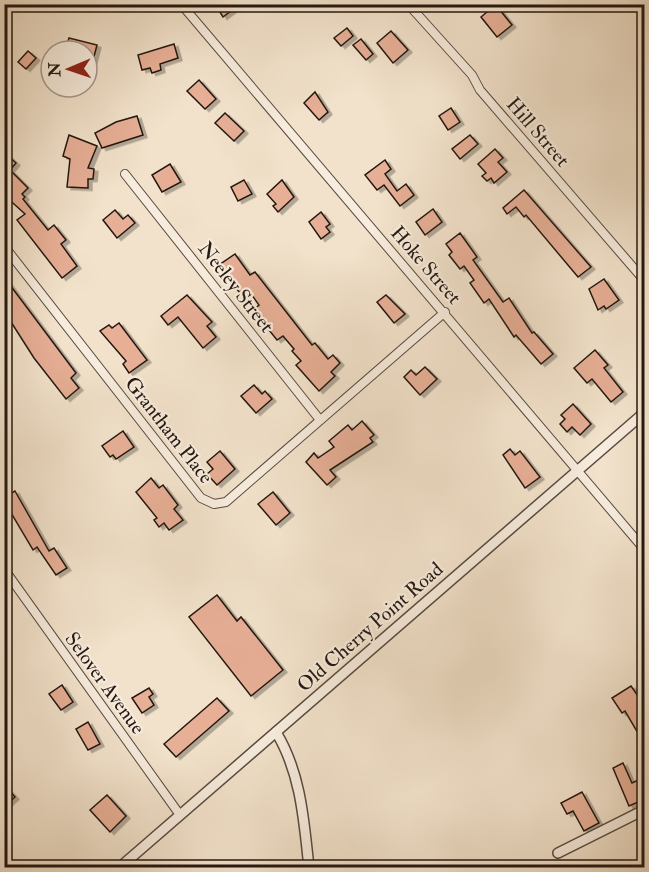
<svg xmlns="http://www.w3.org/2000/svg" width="649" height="872" viewBox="0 0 649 872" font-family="'IM FELL Double Pica',serif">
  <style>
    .building { fill: #e7af96; stroke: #241811; stroke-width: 1.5; filter: url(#shadow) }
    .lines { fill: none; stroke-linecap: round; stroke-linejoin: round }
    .minor-casing { stroke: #584a40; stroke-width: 10 }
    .tertiary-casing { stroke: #584a40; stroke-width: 12 }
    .trunk-casing { stroke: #241811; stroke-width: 15 }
    .minor { stroke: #f7ecdd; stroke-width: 8 }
    .tertiary { stroke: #f7ecdd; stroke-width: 9 }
    .trunk { stroke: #e9c186; stroke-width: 12 }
    .labels { text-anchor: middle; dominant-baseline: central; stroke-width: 4.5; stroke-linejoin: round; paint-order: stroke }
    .street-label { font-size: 20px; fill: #241811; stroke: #f7ecdd }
  </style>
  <defs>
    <filter id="shadow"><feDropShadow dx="4" dy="2.5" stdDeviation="0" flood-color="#0004"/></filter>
  </defs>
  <rect width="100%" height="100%" fill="#f2e2cb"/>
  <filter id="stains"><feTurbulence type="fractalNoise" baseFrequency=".00333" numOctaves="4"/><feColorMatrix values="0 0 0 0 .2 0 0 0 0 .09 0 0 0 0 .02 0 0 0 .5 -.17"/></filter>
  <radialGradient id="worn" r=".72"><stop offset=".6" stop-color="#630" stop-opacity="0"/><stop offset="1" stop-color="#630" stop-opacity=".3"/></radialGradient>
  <g class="building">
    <polygon points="215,4 240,4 223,17"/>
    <polygon points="481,4 495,4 512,25 497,37 481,17 487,12"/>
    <polygon points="347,28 353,36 341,46 334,38"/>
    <polygon points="391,31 408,50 393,63 377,43"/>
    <polygon points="69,38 97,45 90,72 87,72 87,51 65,51"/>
    <polygon points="361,39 373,54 366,60 353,45"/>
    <polygon points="174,44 178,58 160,64 161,70 152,73 150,68 142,70 138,55"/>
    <polygon points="28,51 36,58 26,69 18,62"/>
    <polygon points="199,80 216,99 205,109 187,91"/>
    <polygon points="315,92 328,112 319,120 304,103"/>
    <polygon points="451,108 460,122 448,130 439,116"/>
    <polygon points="225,113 244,131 234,141 215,123"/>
    <polygon points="137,116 143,135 102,148 95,133 116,122"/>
    <polygon points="69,135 97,146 88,168 94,169 93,179 88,179 88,188 67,187 70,159 63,156"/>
    <polygon points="470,135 478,144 460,159 452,149"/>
    <polygon points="495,149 503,158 498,162 507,172 494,183 491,178 487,181 482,176 486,173 478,164"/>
    <polygon points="4,152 16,163 10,170 28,188 22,194 25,197 23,199 48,230 54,225 66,240 61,244 77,266 62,278 17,220 25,214 4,195"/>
    <polygon points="385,160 391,169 385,174 397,191 406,184 414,195 400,206 384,185 377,190 365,175"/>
    <polygon points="170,164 181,182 162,192 152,175"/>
    <polygon points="244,180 252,194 238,201 231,187"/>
    <polygon points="282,180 294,197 278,212 273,206 276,204 267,194"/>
    <polygon points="524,190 591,267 578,277 526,215 524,217 516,207 507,214 503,208"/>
    <polygon points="433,209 442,222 425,235 416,222"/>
    <polygon points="115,210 123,219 128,215 135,223 117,238 103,220"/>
    <polygon points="321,212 330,224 326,227 330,232 321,239 309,222"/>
    <polygon points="460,233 477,257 473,260 503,302 509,298 532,333 534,332 553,354 541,364 516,335 514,337 489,299 484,303 470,283 474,280 464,266 460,269 449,255 452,252 446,244"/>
    <polygon points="235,254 250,275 255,272 312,345 315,343 328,359 333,355 340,363 331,372 335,376 319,391 296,365 301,361 292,351 294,349 283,336 277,340 253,310 259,305 249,291 242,296 219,265"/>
    <polygon points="4,277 76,373 71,378 79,388 66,399 34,358 4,311"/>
    <polygon points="604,279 619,300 606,309 604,306 598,310 589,289"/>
    <polygon points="187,295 212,322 207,326 216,337 203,348 178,317 168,325 161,316"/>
    <polygon points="386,295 405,314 394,323 377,302"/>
    <polygon points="119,323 147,360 129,373 123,364 126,361 100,331 109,325 112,328"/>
    <polygon points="595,350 608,365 604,368 623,392 611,402 592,379 587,383 574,368"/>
    <polygon points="425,367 437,379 420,395 404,377 411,370 416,375"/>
    <polygon points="254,385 262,394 265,391 272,399 256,413 241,396"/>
    <polygon points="573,404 591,424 580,435 572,427 567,432 560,424 565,419 561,415"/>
    <polygon points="362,421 374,435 370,438 373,442 330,470 336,477 327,485 306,462 314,453 318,458 334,447 329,441 348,425 352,430"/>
    <polygon points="123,431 134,447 116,459 113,455 110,457 102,446"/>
    <polygon points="510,449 515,455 520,451 540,477 525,488 503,455"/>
    <polygon points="220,451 235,469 217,485 207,474 213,469 207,462"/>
    <polygon points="151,478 159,488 163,485 178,505 174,509 183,520 169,530 164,523 159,527 154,520 157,518 136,492"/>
    <polygon points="15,491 49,551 54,548 67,568 56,575 37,547 33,550 4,501 4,497"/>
    <polygon points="273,492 290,513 276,525 258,504"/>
    <polygon points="217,595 237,621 241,617 283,670 251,696 189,617"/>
    <polygon points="62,685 73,702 61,710 49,694"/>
    <polygon points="631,686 645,706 645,745 625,711 622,713 612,698"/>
    <polygon points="149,688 153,694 149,697 154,705 142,713 132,698"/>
    <polygon points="217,698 229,711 176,757 164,744"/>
    <polygon points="88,722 100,744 88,750 76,729"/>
    <polygon points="623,763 632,783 645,777 645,799 629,806 613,768"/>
    <polygon points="4,785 15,797 4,807"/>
    <polygon points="582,792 599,823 584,831 573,811 567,814 561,803"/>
    <polygon points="107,795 126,816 110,832 90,810"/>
  </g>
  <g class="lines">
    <g class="minor-casing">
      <g id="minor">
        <polyline points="107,4 130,4"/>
        <polyline points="181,4 644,549"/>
        <polyline points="408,4 472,75 480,90 644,280"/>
        <polyline points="125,174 320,420"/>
        <polyline points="4,246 201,498 214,504 226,502 445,312"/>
        <polyline points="4,569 180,815"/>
      </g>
    </g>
    <g class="tertiary-casing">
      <g id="tertiary">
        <path d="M 276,732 C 301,773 304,821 309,868"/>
        <polyline points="558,853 644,810"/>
        <polyline points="119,868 644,413"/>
      </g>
    </g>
    <g class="trunk-casing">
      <polyline id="trunk" points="641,868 644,866"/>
    </g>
    <use href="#minor" class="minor"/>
    <use href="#tertiary" class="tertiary"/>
    <use href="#trunk" class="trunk"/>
  </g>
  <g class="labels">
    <g class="street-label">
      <text transform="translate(538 132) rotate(49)">Hill Street</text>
      <text transform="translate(426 265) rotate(49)">Hoke Street</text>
      <text transform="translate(236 287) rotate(52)">Neeley Street</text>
      <text transform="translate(169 430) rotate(52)">Grantham Place</text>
      <text transform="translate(370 627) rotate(-41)">Old Cherry Point Road</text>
      <text transform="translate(105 683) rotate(54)">Selover Avenue</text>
    </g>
  </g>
  <rect width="649" height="872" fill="none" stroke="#f2e2cb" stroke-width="24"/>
  <rect x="6" y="6" width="637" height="860" fill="none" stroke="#241811" stroke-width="3"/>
  <rect x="12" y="12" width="625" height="848" fill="none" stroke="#241811" stroke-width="1.5"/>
  <g transform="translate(69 69) rotate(268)"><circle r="28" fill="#f7ecdd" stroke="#a3978b" stroke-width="1.5"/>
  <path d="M0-4.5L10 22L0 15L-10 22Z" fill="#8f2418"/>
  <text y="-9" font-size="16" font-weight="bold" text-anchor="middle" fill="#241811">N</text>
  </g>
  <rect width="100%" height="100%" filter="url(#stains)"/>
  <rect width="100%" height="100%" fill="url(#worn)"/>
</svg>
